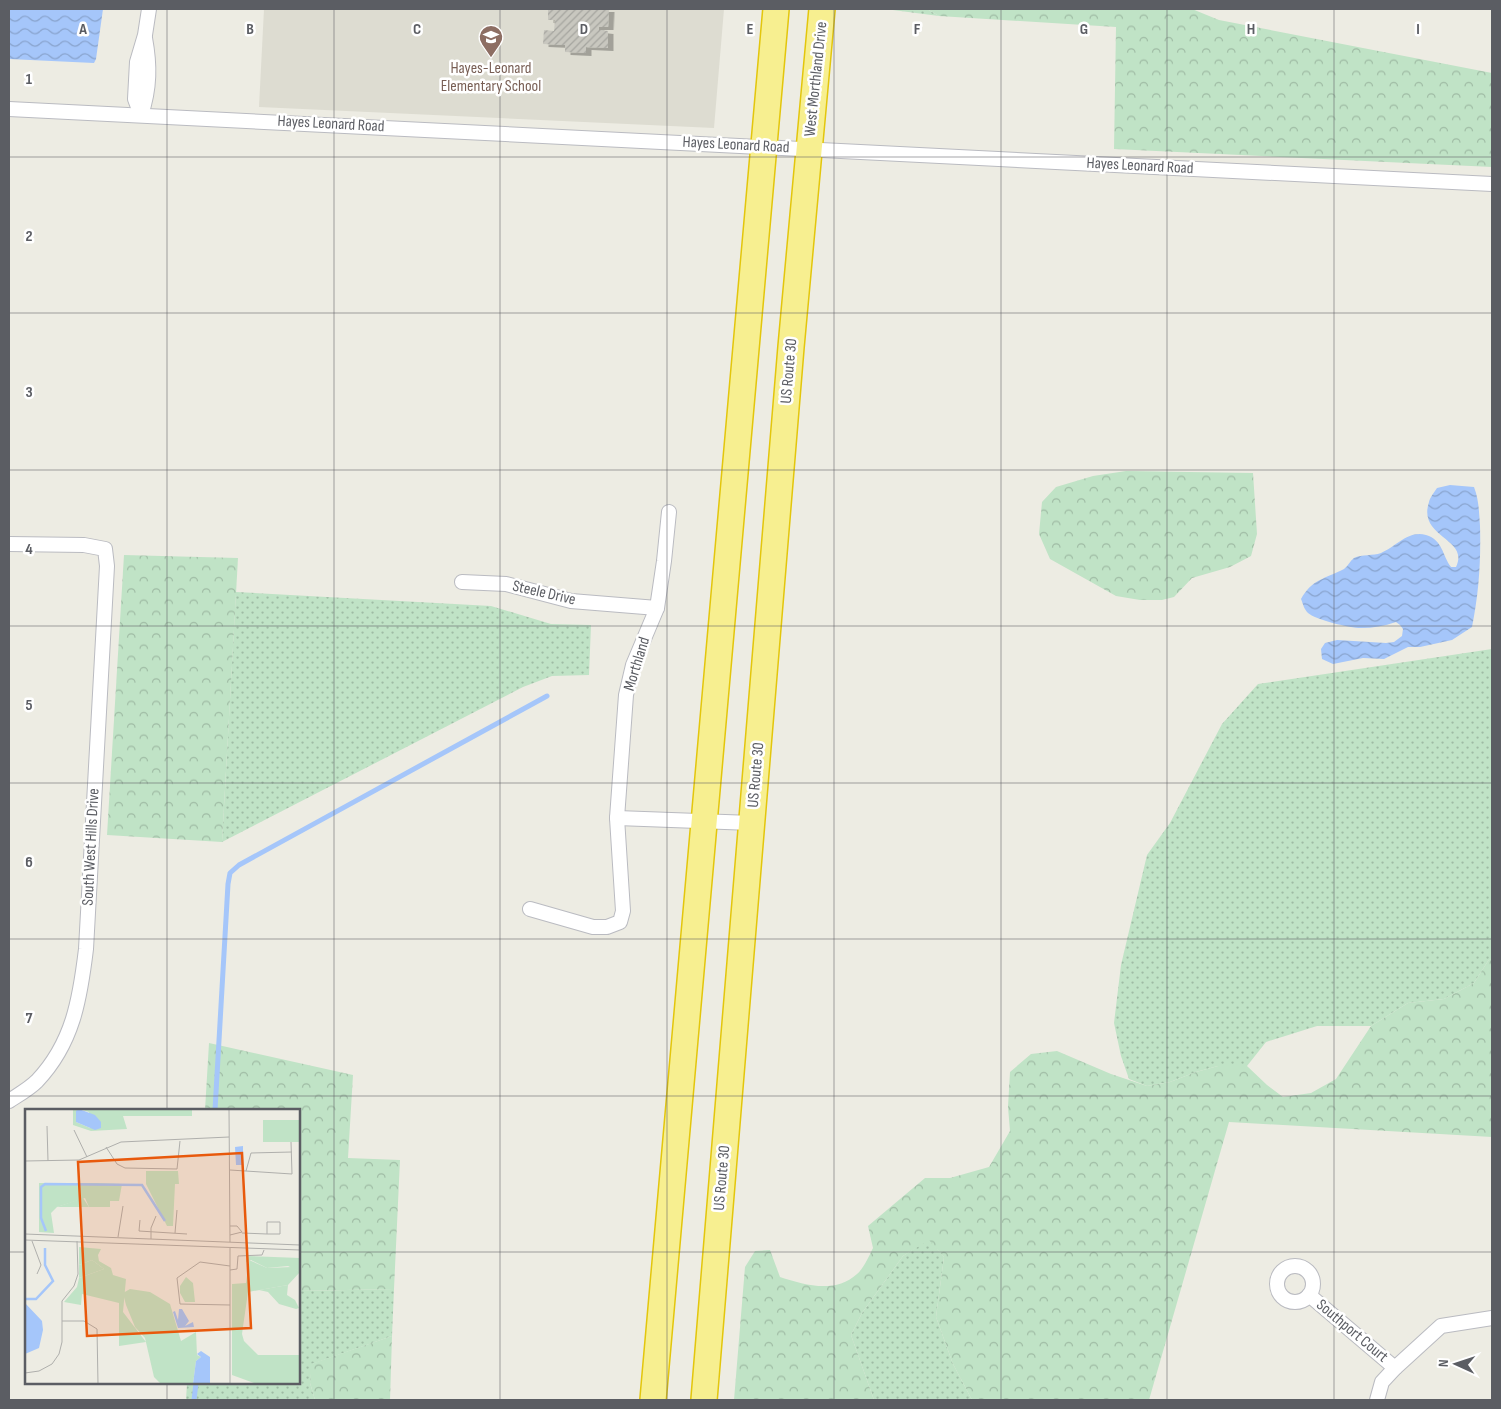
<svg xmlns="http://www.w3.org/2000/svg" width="1501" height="1409" viewBox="0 0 1501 1409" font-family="'Sofia Sans Condensed',sans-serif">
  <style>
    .education { fill: #dddcd1 }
    .grass { fill: url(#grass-dots) }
    .forest { fill: url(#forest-crowns) }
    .water { fill: url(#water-waves) }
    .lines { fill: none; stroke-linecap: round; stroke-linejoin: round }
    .stream { stroke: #a5c6fa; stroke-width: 5 }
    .building { fill: url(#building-hatch); filter: url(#shadow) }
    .street-casing { stroke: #babbc1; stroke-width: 16 }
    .highway-casing { stroke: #e3c60c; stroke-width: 28 }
    .street { stroke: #fff; stroke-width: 14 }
    .highway { stroke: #f7ef90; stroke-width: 25 }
    .grid { fill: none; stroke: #5b5d63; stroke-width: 1; stroke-opacity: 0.55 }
    .labels { text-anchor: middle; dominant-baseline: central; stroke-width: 5; stroke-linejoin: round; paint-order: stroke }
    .education-label { font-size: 16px; fill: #785e54; stroke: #fff }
    .street-label { font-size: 16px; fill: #5b5d63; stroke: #fff }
    .inset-river { fill: none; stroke: #a5c6fa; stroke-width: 2.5 }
    .inset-road { fill: none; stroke: #afafac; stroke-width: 1 }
    .view { fill: #e8590c; fill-opacity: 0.15; stroke: #e8590c; stroke-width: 2.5 }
    .inset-edge { fill: none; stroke: #5b5d63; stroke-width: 2.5 }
    .grid-label { font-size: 16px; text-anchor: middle; font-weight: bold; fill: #5b5d63; stroke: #fff; stroke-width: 5; stroke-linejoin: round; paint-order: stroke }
  </style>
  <defs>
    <pattern id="grass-dots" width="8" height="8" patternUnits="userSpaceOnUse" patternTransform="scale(1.25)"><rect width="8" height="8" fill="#c0e3c6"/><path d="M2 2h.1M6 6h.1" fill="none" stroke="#9fbba4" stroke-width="1.8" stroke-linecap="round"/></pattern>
    <pattern id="forest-crowns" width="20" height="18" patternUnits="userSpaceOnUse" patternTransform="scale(1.25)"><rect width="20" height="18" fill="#c0e3c6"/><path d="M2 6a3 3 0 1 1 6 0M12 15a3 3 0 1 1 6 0" fill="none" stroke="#9fbba4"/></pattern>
    <pattern id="water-waves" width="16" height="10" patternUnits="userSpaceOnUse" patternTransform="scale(1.25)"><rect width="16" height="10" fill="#a5c6fa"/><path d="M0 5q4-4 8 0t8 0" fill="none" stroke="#89a4ce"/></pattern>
    <pattern id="building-hatch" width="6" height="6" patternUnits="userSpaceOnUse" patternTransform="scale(1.25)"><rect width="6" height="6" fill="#c8c7bf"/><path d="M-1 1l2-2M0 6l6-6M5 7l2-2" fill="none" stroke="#a5a59f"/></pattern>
    <filter id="shadow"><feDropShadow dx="5.5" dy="3" stdDeviation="0" flood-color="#0004"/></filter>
  </defs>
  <rect width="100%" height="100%" fill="#edece3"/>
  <polygon class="education" points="264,9 724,9 714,128 259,107"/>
  <g class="grass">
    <polygon points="885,9 927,9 939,16"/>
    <polygon points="236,592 491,606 551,624 591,625 589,675 552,676 523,687 222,842"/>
    <polygon points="1492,649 1492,958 1488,961 1474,983 1444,999 1408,1003 1371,1026 1317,1026 1266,1042 1247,1066 1218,1066 1196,1072 1170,1082 1147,1086 1129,1079 1121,1056 1114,1023 1121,965 1147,855 1170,823 1222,724 1258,684"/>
    <polygon points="929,1239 944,1257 936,1317 953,1364 972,1400 874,1400 851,1335 862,1313 903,1256"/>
    <polygon points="394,1289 392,1336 312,1364 310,1383 315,1400 186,1400 187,1383 299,1383 299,1291"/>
  </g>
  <g class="forest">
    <polygon points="927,9 1192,9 1219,20 1492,73 1492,167 1114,149 1116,27 939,16"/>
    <polygon points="1126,471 1253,473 1257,534 1251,556 1230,567 1192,578 1174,597 1162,600 1140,600 1116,596 1050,559 1039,534 1042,502 1056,487 1093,476"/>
    <polygon points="124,555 238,558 222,842 107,835"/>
    <path d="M 1492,958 L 1492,1137 L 1229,1122 L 1149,1400 L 972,1400 L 953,1364 L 936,1317 L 944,1257 L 929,1240 L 903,1256 L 862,1313 L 851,1335 L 874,1400 L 734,1400 L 745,1267 L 755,1251 L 770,1250 L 780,1277 C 805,1285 835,1294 857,1274 C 864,1268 869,1256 873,1248 L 868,1226 L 925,1178 L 950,1178 L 989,1167 L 1010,1131 L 1008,1107 L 1010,1072 L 1031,1054 L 1057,1051 L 1111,1074 L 1147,1086 L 1170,1082 L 1196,1072 L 1218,1066 L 1247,1066 L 1267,1085 L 1283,1097 L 1311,1093 L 1336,1079 L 1371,1026 L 1408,1003 L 1444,999 L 1474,983 L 1488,961 Z"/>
    <polygon points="209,1043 353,1075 348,1158 400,1160 394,1289 299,1291 299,1110 205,1110"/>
    <polygon points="392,1336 390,1400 315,1400 310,1383 311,1364"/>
  </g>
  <g class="water">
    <polygon points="9,9 103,9 96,59 94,63 9,59"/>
    <path d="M 1450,485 L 1474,487 C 1479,500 1479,512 1480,526 C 1481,560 1479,593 1472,627 L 1452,640 L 1420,647 L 1408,647 L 1384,659 L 1363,658 L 1333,664 L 1322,659 L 1321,649 L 1325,643 L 1337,640 L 1386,643 L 1394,642 L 1402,636 L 1403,629 L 1400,625 L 1396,622 C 1384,626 1373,628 1361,628 C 1350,628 1316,620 1308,613 C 1304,609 1303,604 1301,599 C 1312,579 1325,579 1344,569 C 1348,566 1350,561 1354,558 C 1362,554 1373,556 1381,553 C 1396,547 1408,530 1426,535 C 1443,540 1442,555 1451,567 L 1456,567 C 1470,538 1417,538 1429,502 C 1430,497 1434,493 1437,488 Z"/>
  </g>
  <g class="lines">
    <g class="stream">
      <polyline points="215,1110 228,884 230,873 239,865 547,696"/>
      <polyline points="194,1400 196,1383"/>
    </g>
  </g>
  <polygon class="building" points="548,9 609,9 608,27 599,27 599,30 608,31 608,48 586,47 586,53 565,52 565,45 543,44 544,30 554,31 555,20 548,20"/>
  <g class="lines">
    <g class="street-casing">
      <g id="street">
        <polyline points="9,109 1492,184"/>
        <polyline points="141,115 135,99 137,62 145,35 149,9"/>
        <path d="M 141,115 C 150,88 150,65 145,38"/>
        <path d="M 9,544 L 84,545 L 105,549 L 107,566 L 86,949 C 80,999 73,1043 37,1081 C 29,1089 18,1095 9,1101"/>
        <polyline points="462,582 506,584 571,601 657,608"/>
        <polyline points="617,818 752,823"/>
        <polyline points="530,909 593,927 607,927 620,922 623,911 617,818 626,695 633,665 657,608 664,561 669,512"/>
        <circle cx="1295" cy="1284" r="18"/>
        <polyline points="1309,1295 1395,1368"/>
        <polyline points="1377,1400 1382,1382 1395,1368 1441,1326 1492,1318"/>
      </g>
    </g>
    <g class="highway-casing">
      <g id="highway">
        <polyline points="653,1400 776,9"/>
        <polyline points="704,1400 791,347 822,9"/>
      </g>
    </g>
    <use href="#street" class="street"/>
    <use href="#highway" class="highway"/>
  </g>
  <path class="grid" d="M 167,9 L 167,1110M 334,9 L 334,1400M 500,9 L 500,1400M 667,9 L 667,1400M 834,9 L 834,1400M 1001,9 L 1001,1400M 1167,9 L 1167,1400M 1334,9 L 1334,1400M 9,157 L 1492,157M 9,313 L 1492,313M 9,470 L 1492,470M 9,626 L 1492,626M 9,783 L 1492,783M 9,939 L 1492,939M 9,1096 L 1492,1096M 9,1252 L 26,1252M 299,1252 L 1492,1252M 167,1383 L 167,1400"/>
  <defs>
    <g id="school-pin" transform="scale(1.25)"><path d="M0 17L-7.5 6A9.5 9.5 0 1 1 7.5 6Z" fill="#8d6e63" stroke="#fff"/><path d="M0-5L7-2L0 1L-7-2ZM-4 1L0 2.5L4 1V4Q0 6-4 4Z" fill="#fff"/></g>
  </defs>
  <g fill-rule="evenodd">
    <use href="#school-pin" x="491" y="37"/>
  </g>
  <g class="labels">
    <g class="education-label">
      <text x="491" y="68">Hayes-Leonard<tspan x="491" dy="18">Elementary School</tspan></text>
    </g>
    <g class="street-label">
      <text transform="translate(816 79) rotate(-84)">West Morthland Drive</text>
      <text transform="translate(331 124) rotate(3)">Hayes Leonard Road</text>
      <text transform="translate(736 145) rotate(3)">Hayes Leonard Road</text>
      <text transform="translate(1140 166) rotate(3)">Hayes Leonard Road</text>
      <text transform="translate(789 371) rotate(-85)">US Route 30</text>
      <text transform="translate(544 593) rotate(13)">Steele Drive</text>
      <text transform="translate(637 664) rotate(-73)">Morthland</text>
      <text transform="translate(756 775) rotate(-85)">US Route 30</text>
      <text transform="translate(91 847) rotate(-87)">South West Hills Drive</text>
      <text transform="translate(722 1178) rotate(-85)">US Route 30</text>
      <text transform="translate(1352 1331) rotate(40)">Southport Court</text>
    </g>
  </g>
  <g transform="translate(25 1109)">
    <rect width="275" height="275" fill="#edece3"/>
    <path d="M 238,11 L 275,11 L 275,33 L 238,33 ZM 14,74 L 70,74 L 70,98 L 64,98 L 60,89 L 32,98 L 26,104 L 29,124 L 14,123 ZM 121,75 L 150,75 L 148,117 L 142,117 ZM 222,147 L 275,149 L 275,163 L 263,157 L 242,159 L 226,151 L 221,153 ZM 67,151 L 79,160 L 54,169 L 54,156 ZM 263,176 L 262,186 L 270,191 L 274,199 L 271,200 L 254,195 L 243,183 L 234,181 ZM 105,180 L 125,183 L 145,195 L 156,232 L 171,223 L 172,246 L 176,248 L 171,252 L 168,275 L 136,275 L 129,268 L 120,229 L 110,218 L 101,196 L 98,184 Z" fill="#c0e3c6"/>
    <path d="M 48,0 L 53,0 L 51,13 L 65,19 L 64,3 L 54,0 L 167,0 L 167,7 L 98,7 L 102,20 L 66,22 L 48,16 ZM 121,62 L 153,62 L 154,75 L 121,75 ZM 70,74 L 97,75 L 94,92 L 85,92 L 85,98 L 70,98 ZM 58,89 L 64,98 L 31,98 L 32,98 ZM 54,138 L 76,140 L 73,146 L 74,152 L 86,159 L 88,166 L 101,170 L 98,203 L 121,233 L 94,237 L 94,194 L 57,185 L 56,196 L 39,193 L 52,178 L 54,169 L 79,160 L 67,151 L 54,156 ZM 224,151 L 242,159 L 267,158 L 275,163 L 263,176 L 223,183 L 217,225 L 219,232 L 233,246 L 275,246 L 275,274 L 232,275 L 207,266 L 207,175 L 221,174 ZM 161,168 L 168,174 L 170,193 L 160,193 L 155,184 L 155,177 Z" fill="#c0e3c6"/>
    <path d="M 54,0 L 70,6 L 76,13 L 76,19 L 70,21 L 51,13 L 51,2 ZM 218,37 L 218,56 L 211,56 L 210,38 ZM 0,194 L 17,212 L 18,221 L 14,239 L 0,245 ZM 154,200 L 157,200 L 164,212 L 160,217 L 168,213 L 169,218 L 153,219 L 148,203 L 150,202 L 153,211 ZM 176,242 L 185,248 L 185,275 L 168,275 L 171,252 L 176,248 L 172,245 Z" fill="#a5c6fa"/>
    <path class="inset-river" d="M 21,122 L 16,109 L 16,78 L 20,75 L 117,76 L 140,112M 0,190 L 11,190 L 28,172 L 20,156 L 20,139"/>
    <path class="inset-road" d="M 204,0 L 205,133M 22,17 L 23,52M 49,21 L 62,48M 81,38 L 92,55 L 100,59 L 152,60 L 155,32M 0,52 L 54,51 L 96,33 L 204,28M 205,61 L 267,65 L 266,33M 221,62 L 226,44 L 267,43M 115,111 L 114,122 L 162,125M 205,117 L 212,117 L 217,123 L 205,126M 150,124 L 152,101M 217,124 L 242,125 L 255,125 L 255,113 L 242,113 L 242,125M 0,125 L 275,136M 93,128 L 98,97M 126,130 L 126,119 L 131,107M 0,131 L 275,141M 7,132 L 16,156 L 12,165M 205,139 L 205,275M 205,157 L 175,153 L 152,169 L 155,195 L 205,196M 205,161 L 212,160 L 213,147 L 237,146 L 239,141M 37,212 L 59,212 L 72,220 L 73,275M 0,264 L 14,262 L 27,255 L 34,245 L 37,233 L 37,192 L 49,177 L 53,165 L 52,132"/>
    <path class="view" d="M 217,44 L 226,219 L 62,227 L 53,53 Z"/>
    <rect width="275" height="275" class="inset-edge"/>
  </g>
  <g class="grid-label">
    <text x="83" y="34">A</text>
    <text x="250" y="34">B</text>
    <text x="417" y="34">C</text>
    <text x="584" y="34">D</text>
    <text x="750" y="34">E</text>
    <text x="917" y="34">F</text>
    <text x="1084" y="34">G</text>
    <text x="1251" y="34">H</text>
    <text x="1418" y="34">I</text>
    <text x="29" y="84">1</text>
    <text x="29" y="241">2</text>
    <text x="29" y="397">3</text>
    <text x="29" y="554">4</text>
    <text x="29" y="710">5</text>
    <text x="29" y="867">6</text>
    <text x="29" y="1023">7</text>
  </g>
  <rect width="1501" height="1409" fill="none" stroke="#5b5d63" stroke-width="20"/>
  <g transform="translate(1456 1364) rotate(273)" stroke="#ffffff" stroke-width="4" paint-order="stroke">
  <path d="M0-4L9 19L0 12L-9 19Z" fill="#5b5d63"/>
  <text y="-8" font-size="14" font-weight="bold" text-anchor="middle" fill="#5b5d63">N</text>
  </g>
</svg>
